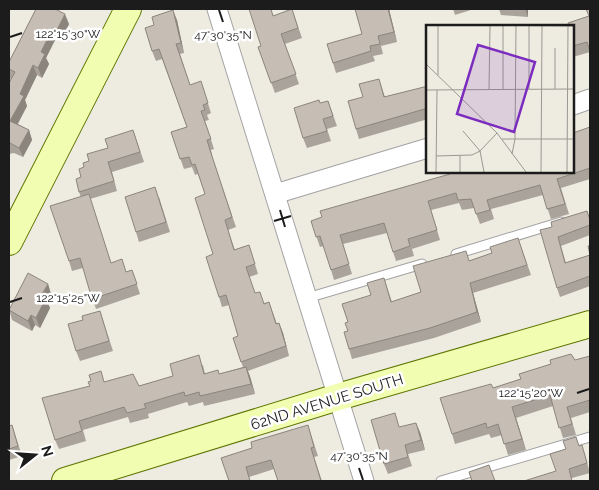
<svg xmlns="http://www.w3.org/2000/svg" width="599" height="490" viewBox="0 0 599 490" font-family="Raleway,sans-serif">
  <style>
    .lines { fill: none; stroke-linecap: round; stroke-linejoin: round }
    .lane-casing { stroke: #a3a3a3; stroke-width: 11 }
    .street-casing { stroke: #a3a3a3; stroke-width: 21 }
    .secondary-casing { stroke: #5d7600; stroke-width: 28 }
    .lane { stroke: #fff; stroke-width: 9 }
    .street { stroke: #fff; stroke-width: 19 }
    .secondary { stroke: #f1fdb0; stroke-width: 26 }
    .wall { fill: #aaa39b }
    .shaded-wall { fill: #8b857e }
    .building { fill: #c6beb4; stroke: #8b857e }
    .ticks { fill: none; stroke: #1c1c1c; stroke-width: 2 }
    .labels { text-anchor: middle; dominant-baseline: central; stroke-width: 5; stroke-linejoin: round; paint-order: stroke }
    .street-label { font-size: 15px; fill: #1c1c1c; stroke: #fff }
    .inset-road { fill: none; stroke: #9a9892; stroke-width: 1 }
    .view { fill: #7b2cbf; fill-opacity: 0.15; stroke: #7b2cbf; stroke-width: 2.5 }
    .inset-edge { fill: none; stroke: #1c1c1c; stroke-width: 2.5 }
    .ticks-label { font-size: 12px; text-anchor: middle; fill: #1c1c1c; stroke: #fff; stroke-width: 5; stroke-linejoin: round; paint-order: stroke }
  </style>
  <rect width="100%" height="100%" fill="#eeebe1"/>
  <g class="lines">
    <g class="lane-casing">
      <g id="lane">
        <polyline points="456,254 561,222"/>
        <polyline points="307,298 422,264"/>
        <polyline points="441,481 590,437"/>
      </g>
    </g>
    <g class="street-casing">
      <g id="street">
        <polyline points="217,9 364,481"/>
        <polyline points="573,105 590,99"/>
        <polyline points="275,194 428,148"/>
      </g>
    </g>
    <g class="secondary-casing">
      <g id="secondary">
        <polyline points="9,242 128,9"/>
        <polyline points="65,481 338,397 590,324"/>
      </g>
    </g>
    <use href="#lane" class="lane"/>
    <use href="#street" class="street"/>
    <use href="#secondary" class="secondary"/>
  </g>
  <g class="wall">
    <polygon points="36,9 69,24 61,40 56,38 46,58 49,64 42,78 37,75 25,100 27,106 18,124 29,130 32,140 23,157 14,153 9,154 9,83 11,79 9,78 9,62"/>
    <polygon points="271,9 273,16 292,9 302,38 285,44 299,84 275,93 258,47 261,46"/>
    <polygon points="355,9 389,9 397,42 381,46 383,54 373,56 375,61 336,73 333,63 362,34"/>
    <polygon points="453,9 474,9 455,15"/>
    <polygon points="499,9 528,9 528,17 501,15"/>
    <polygon points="590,9 590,52 573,57 573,26 589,16"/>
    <polygon points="177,20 184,53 180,54 190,85 204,91 211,113 207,115 209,120 205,121 214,149 211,150 213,160 236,227 228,230 235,250 249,245 258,274 249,277 255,293 264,303 269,302 277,324 279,323 283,333 289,356 248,371 255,394 204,406 203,402 189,406 187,402 148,414 149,418 130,423 128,417 83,430 86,441 59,449 55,440 90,386 104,382 139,386 173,376 203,365 205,374 219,374 243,367 233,338 238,336 229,305 222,307 219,297 205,194 198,174 195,175 192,167 184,169 171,132 187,127 162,59 156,61 152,51"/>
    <polygon points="379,79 385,97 428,86 428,119 359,139 356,129 363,97"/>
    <polygon points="328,101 337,126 327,129 331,141 307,148 303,138"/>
    <polygon points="590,127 590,179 561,188 569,214 551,219 543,195 491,209 494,219 480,224 474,208 462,210 459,203 431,210 440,240 412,249 414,256 396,261 387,233 343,244 352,274 334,280 324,246 320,247 311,221 573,171"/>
    <polygon points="133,130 144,162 112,172 117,191 90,199 111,263 126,272 132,270 140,294 96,309 83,268 72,271 69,261 81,197 79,192 81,177 84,167 108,148"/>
    <polygon points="159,197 170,232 139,242 136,232"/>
    <polygon points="590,220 590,235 561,246 566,263 590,255 590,286 560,297 557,288 552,227"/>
    <polygon points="518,238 531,275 473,293 481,322 434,338 352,359 349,349 348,322 384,278 392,302 421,292 469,261 492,253"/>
    <polygon points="48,284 51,294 47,301 50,308 40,328 35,325 32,331 12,320 9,309"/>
    <polygon points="100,311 113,351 80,361 76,351 83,320"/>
    <polygon points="590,356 590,412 571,418 576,435 563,438 553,406 516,418 526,450 508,455 502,435 491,438 489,434 455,444 452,434 493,388"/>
    <polygon points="12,425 22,456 9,460 9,426"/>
    <polygon points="308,425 318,456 314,457 322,481 278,481 274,469 249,477 229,481 252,448"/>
    <polygon points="400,427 420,432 425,450 408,454 412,466 388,474 384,464"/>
    <polygon points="576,437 579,446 585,455 590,473 572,478 556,471 566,449"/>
  </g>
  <g class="shaded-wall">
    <polygon points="388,9 389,9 397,42 394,32"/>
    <polygon points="525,9 528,9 528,17"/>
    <polygon points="173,10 177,20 184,53 181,43"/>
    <polygon points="65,14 69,24 61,40 57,30"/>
    <polygon points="53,28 56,38 46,58 49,64 42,78 38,68 41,52"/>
    <polygon points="33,65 37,75 25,100 27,106 14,130 10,121 20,94"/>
    <polygon points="29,130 32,140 23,157 19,148"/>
    <polygon points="470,283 473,293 481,322 477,312"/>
    <polygon points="48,284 51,294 47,301 50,308 40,328 36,318 41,296"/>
    <polygon points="31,315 35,325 32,331 28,321"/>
    <polygon points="279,323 283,333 289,356 286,346"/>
    <polygon points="246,367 250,376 255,394 251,384"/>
    <polygon points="512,407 516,418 526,450 522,439"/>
    <polygon points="416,423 420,432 425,450 421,440"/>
  </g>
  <g class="building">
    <polygon points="36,9 55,9 65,14 57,30 53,28 41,52 45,54 38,68 33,65 20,94 24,96 10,121 29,130 19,148 10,143 9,143 9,83 15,72 9,69 9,62"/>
    <polygon points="249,9 271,9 273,16 292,9 298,28 281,34 296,74 271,83 258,47 261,46"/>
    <polygon points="355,9 388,9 394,32 378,36 380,44 370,46 371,51 333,63 327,44 362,34"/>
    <polygon points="586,9 590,9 590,51 587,42 573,46 573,26 569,26 568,23 589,16"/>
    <polygon points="173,10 181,43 176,44 190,85 201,81 208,103 203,105 205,110 201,111 211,139 207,140 210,150 232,217 225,220 234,250 249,245 255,264 246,267 255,293 260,292 264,304 269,302 276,324 279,323 286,346 241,362 233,338 238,336 226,295 219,297 206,257 213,254 195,198 205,194 195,164 192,165 189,157 180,159 171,132 187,127 159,49 152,51 145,28 154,25 152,17"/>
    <polygon points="428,67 428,77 425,68"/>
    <polygon points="379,79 384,97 428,86 428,108 356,129 348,101 363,97 359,84"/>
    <polygon points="319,100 320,103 328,101 333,116 323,119 327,131 303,138 294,108"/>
    <polygon points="590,127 590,168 557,179 565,204 547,209 540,185 487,200 490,210 476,214 471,199 458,200 456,193 428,201 437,230 408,239 410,246 393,252 384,223 340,235 349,264 331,270 320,236 316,237 311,221 322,217 320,211 450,174 450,172 452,171 573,171 573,133"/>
    <polygon points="133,130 140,152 108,162 114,181 79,192 76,179 81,177 79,169 84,167 83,163 89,161 87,154 108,148 105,139"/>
    <polygon points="155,187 166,222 136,232 125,197"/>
    <polygon points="89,194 111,263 122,259 126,272 132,270 137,284 92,299 80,258 69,261 50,206"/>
    <polygon points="587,211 590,220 590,225 558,237 565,263 590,255 590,276 557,288 540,230 552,227 551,222"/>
    <polygon points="518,238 527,265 470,283 477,312 430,328 349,349 344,332 348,331 345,323 348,322 342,304 371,295 367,283 384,278 391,302 421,292 413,266 466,251 469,261 492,253 490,247"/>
    <polygon points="588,246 590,246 590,255"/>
    <polygon points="28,273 48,284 41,296 46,298 36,318 31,315 28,321 9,310"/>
    <polygon points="100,311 109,341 76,351 68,324 83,320 82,316"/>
    <polygon points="571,354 575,360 590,356 590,400 567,407 572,424 559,428 550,395 512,407 522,439 504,444 498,424 487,428 486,423 452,434 440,398 491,384 493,388 521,379 519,374 551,364 550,360"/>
    <polygon points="199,355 204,374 218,370 219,374 246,367 251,384 200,396 199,392 185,396 184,392 144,404 146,408 127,413 124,407 79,421 82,431 55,440 42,398 90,386 88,382 91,381 89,375 101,371 104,382 133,374 139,386 173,376 170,364"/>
    <polygon points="395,413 399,427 416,423 421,440 405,445 408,457 384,464 371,420"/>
    <polygon points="12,425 18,446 9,449 9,426"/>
    <polygon points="308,425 314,447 311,448 321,481 278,481 271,460 246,467 250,481 229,481 221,458 252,448 251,442"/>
    <polygon points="576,437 579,446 582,445 587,463 569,469 572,481 524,481 556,471 550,454 566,449 563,441"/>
    <polygon points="489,465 495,481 472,481 469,472"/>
  </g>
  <path class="ticks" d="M 219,10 L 223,22M 10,37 L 22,33M 280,210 L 285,227M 274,221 L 291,216M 10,302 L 22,298M 577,393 L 589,389M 359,468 L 363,480"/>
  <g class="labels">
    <g class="street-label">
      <text transform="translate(327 402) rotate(-17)">62ND AVENUE SOUTH</text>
    </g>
  </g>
  <g transform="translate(426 25)">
    <rect width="148" height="148" fill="#eeebe1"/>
    <path class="inset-road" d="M 56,0 L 148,1M 0,39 L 71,108 L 100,147M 12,50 L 12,0M 63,64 L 64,1M 77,64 L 77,0M 103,64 L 103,0M 129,64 L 129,23M 0,65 L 148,64M 37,106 L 54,126 L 58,147M 76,114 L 148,114M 86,129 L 89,114 L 90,0M 10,131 L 46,130 L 54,126 L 71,108M 10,147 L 11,65M 34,147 L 34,131M 115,147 L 116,0M 141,147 L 142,0"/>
    <path class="view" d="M 52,20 L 109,37 L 88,107 L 31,89 Z"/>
    <rect width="148" height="148" class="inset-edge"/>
  </g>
  <g class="ticks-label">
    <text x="68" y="38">122°15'30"W</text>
    <text x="223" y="39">47°30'35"N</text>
    <text x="68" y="302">122°15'25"W</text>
    <text x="531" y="397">122°15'20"W</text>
    <text x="359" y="460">47°30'35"N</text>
  </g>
  <rect width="599" height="490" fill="none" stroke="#1c1c1c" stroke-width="20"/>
  <g transform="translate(35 455) rotate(73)" stroke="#ffffff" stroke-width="4" paint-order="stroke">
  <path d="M0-4L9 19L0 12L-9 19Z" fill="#1c1c1c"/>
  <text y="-8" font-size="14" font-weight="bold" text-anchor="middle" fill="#1c1c1c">N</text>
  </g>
</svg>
